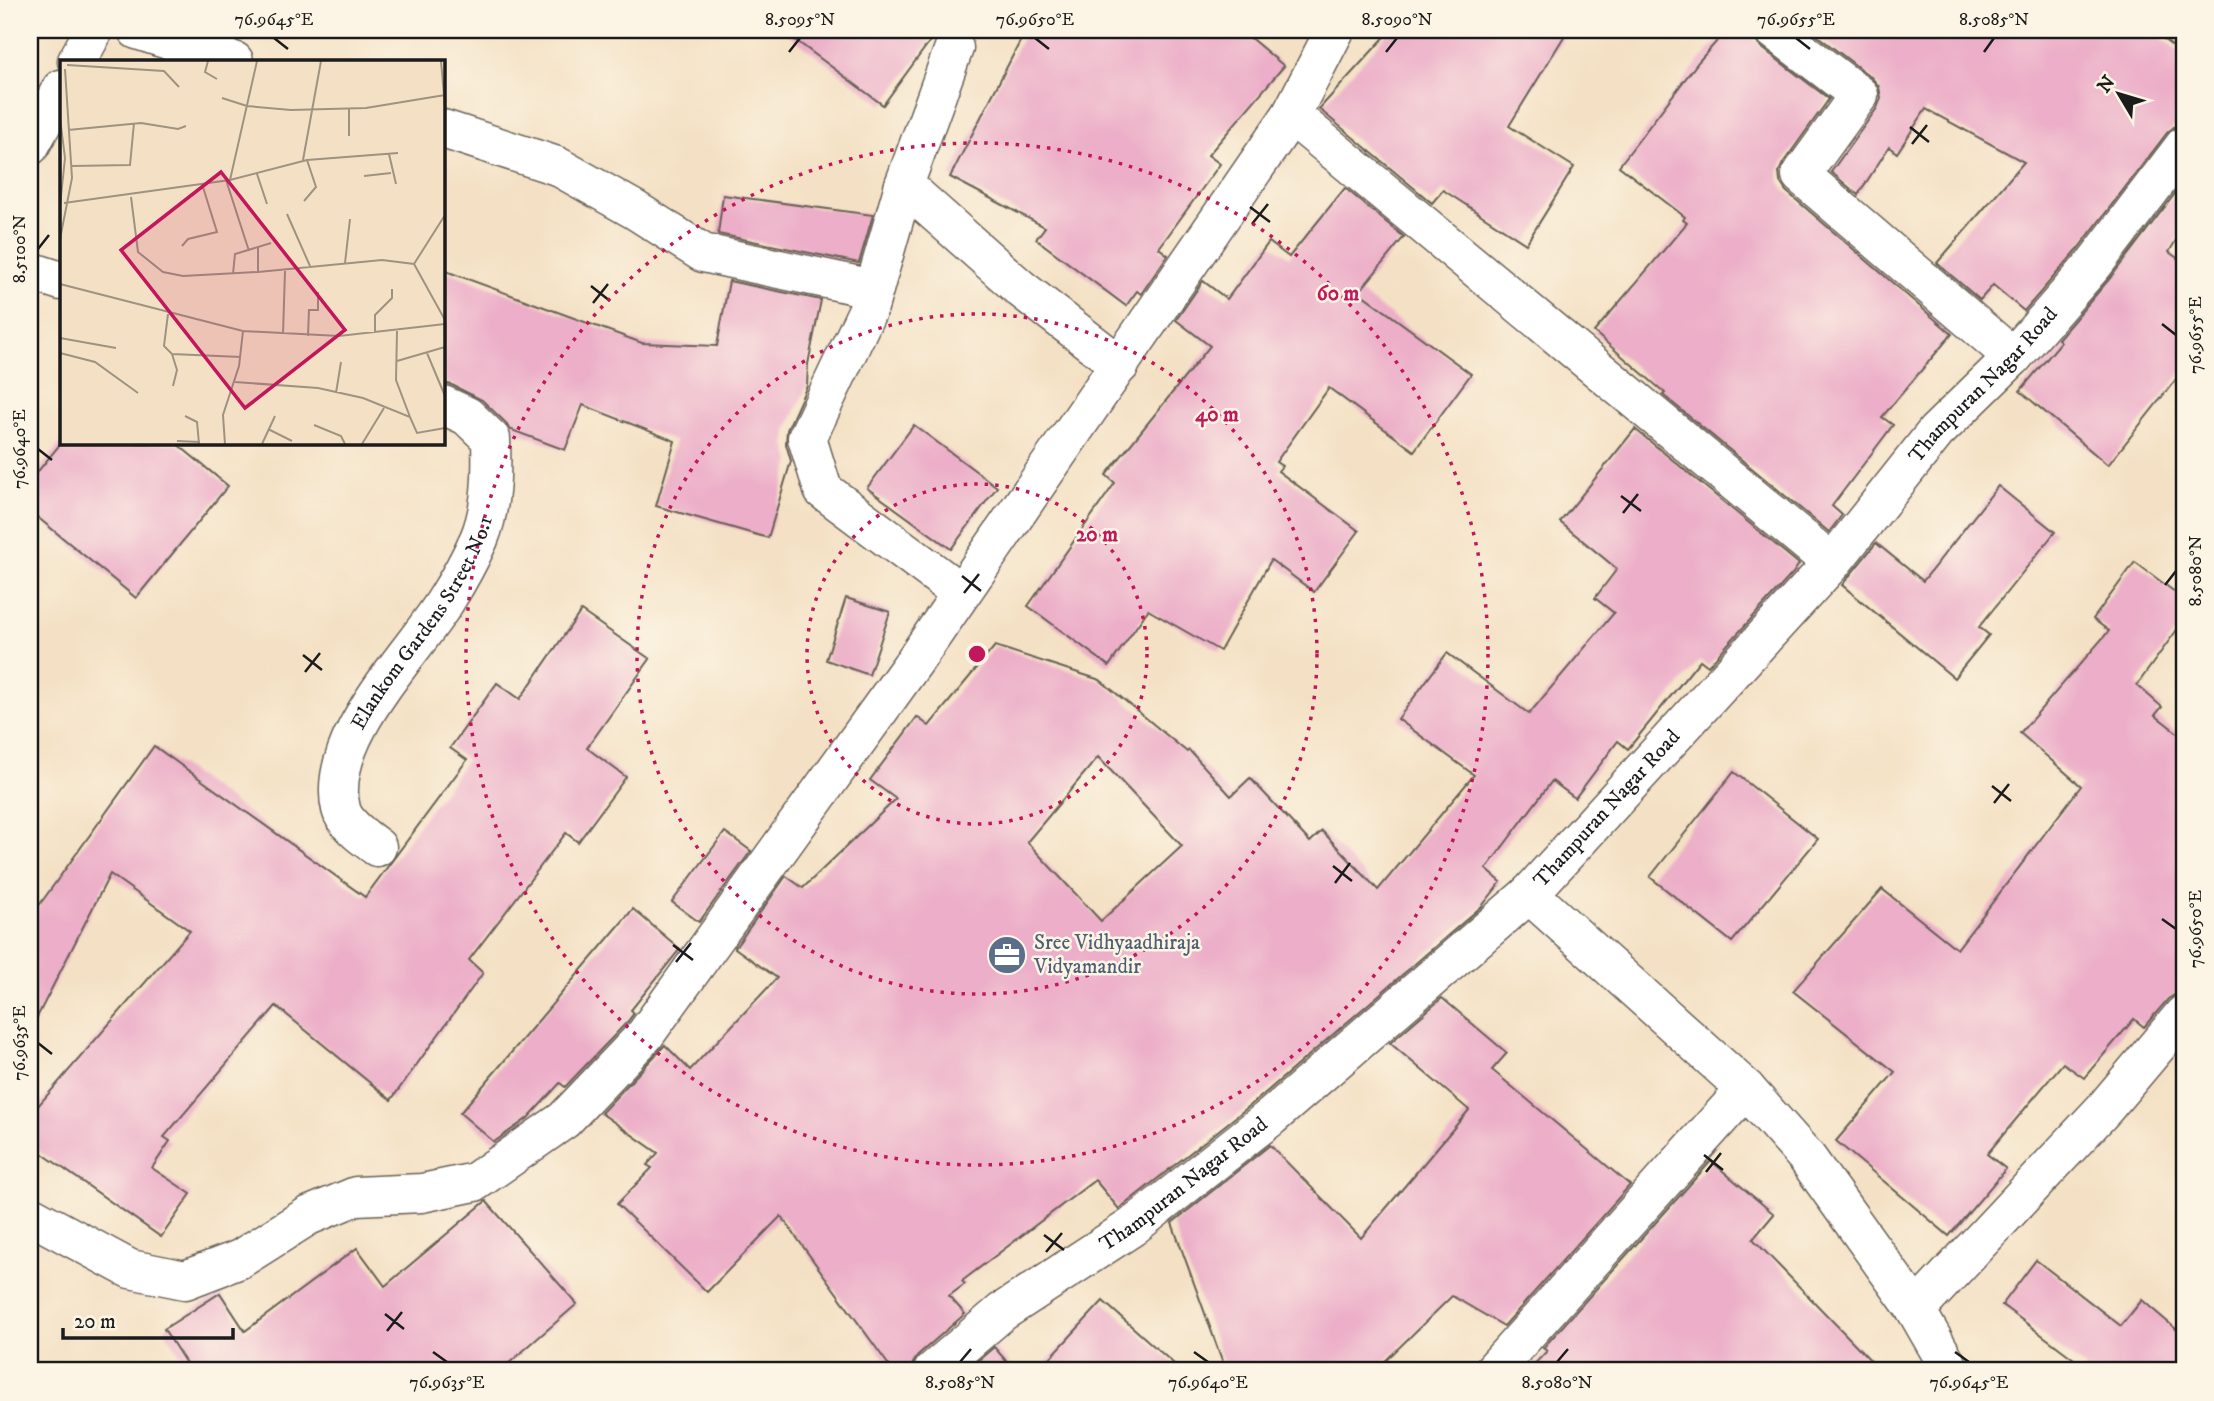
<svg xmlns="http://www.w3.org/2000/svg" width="2214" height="1401" viewBox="0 0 2214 1401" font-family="'IM FELL DW Pica',serif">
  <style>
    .building { fill: #ecaec8; fill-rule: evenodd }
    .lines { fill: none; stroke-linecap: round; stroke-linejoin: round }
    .minor-casing { stroke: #686157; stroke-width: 41 }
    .minor { stroke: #fff; stroke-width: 38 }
    .ticks { fill: none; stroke: #1c1c1c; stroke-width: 2.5 }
    .ring { fill: none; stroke: #c2185b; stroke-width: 3.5; stroke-dasharray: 3.5 7 }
    .labels { text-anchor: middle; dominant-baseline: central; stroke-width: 5; stroke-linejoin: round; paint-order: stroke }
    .street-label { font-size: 21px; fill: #1c1c1c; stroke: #fcf5e5 }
    .service-label { font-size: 21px; fill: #4e5e75; stroke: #fcf5e5; text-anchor: start }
    .inset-road { fill: none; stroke: #9e9281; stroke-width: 2 }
    .view { fill: #c2185b; fill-opacity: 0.15; stroke: #c2185b; stroke-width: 3.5 }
    .inset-edge { fill: none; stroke: #1c1c1c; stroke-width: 3.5 }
    .centre { fill: #c2185b; stroke: #fcf5e5; stroke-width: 3.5 }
    .ring-label { font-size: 21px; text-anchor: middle; font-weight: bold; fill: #c2185b; stroke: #fcf5e5; stroke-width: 5; stroke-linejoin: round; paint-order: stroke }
    .neatline { fill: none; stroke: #1c1c1c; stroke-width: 2.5 }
    .ticks-label { font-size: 18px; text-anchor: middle; fill: #1c1c1c }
  </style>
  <rect width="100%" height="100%" fill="#fcf5e5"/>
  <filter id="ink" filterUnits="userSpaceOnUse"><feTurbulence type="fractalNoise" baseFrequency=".0143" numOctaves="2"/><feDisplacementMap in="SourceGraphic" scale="14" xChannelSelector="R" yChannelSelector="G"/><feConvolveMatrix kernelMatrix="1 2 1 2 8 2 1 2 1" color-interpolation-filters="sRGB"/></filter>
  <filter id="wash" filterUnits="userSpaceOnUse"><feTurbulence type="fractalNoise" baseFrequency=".00686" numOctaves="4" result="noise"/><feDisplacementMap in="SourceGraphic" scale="28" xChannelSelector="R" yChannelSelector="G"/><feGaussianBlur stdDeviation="1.57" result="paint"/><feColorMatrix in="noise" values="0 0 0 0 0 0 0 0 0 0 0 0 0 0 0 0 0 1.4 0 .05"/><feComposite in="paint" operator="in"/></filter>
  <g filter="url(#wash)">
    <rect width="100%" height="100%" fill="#f4e1c5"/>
    <g id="blocks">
      <g class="building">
        <polygon points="782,30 938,30 883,105"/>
        <polygon points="1026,30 1241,30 1284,66 1208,155 1220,164 1159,248 1168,255 1141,294 1137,291 1126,306 1036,239 1045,227 950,177"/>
        <polygon points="1391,30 1568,30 1509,126 1574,167 1526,244 1443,190 1432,203 1319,109"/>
        <polygon points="1727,30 1753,30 1754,39 1761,47 1829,99 1783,163 1779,172 1780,182 1786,191 1952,334 1882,417 1893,425 1832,506 1842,515 1829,532 1663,395 1665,393 1594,332 1687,223 1683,220 1685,217 1619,166 1699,61"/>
        <polygon points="1810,30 2151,30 2184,55 2184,125 2175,126 2167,133 2077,250 2024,311 1993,285 1980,300 1937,263 2024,162 1926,109 1897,153 1889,147 1858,195 1831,172 1877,108 1881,98 1879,87 1872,78"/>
        <polygon points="2184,182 2184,227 2169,252 2184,263 2184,369 2108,465 2020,391 2061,342 2058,339 2111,277"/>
        <polygon points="1345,188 1404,237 1359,292 1471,374 1414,451 1329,388 1276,462 1282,466 1278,471 1359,531 1314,592 1271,560 1220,651 1148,610 1109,666 1028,606 1115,483 1106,475 1210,346 1176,320 1203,281 1227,299 1269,242 1289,257"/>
        <polygon points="723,195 873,215 859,263 718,234"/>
        <polygon points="443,270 642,343 717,346 729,281 821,300 808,364 807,386 787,430 786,444 791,461 768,538 656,506 675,441 583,405 565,450 509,429 506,423 482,400 452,385 443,383"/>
        <polygon points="914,425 997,487 951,549 867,488"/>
        <path d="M 1635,429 L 1799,564 L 1793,573 L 1708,666 L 1700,660 L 1628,749 L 1618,741 L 1575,798 L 1552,781 L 1486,869 L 1501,882 L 1482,906 L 1257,1100 L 1119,1209 L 1095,1180 L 962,1281 L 965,1284 L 949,1296 L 965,1314 L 919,1354 L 913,1363 L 912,1371 L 893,1371 L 781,1216 L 707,1292 L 617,1204 L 652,1168 L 647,1165 L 658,1153 L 601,1113 L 665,1045 L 690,1070 L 777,978 L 735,948 L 786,876 L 803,888 L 896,799 L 870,780 L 917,717 L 929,726 L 995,646 L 1100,680 L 1187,752 L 1189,750 L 1231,796 L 1250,778 L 1310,842 L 1322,831 L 1378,890 L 1474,775 L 1398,719 L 1447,653 L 1529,714 L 1614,613 L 1595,598 L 1617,569 L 1560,522 ZM 1098,757 L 1182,846 L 1101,921 L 1027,842 Z"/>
        <polygon points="61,443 176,443 228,486 136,598 30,511 30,481"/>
        <polygon points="1998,486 2055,532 1979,627 1989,635 1954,678 1842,585 1876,543 1923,581"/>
        <polygon points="2135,562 2184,599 2184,620 2137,685 2162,707 2155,715 2184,738 2184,993 2176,994 2168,999 2144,1027 2134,1019 2084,1078 2063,1063 1987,1154 2006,1169 1949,1236 1836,1141 1895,1072 1793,991 1882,889 1957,949 2081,786 2020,733 2109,631 2093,619"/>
        <polygon points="846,598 890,612 869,675 826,660"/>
        <polygon points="581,611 650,659 587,748 626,777 578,842 566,833 469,960 483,973 391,1100 276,1006 164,1137 170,1141 152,1168 191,1194 161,1237 30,1145 30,1115 190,931 110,874 30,1031 30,918 154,746 365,897 467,760 450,748 497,683 520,699"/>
        <polygon points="1734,772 1818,839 1732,942 1650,877"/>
        <polygon points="725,832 751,851 699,922 672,902"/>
        <polygon points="633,909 680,949 631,1010 634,1013 628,1021 565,1087 560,1083 528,1118 494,1142 460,1113"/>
        <polygon points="1442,998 1507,1053 1492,1070 1630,1185 1504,1326 1452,1296 1375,1371 1226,1371 1172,1223 1270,1145 1361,1238 1469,1110 1390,1043"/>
        <polygon points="1711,1161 1774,1214 1753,1239 1881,1371 1528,1371 1547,1351 1543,1348"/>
        <polygon points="486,1201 577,1304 500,1371 191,1371 164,1329 220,1293 245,1331 357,1248 385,1286"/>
        <polygon points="2036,1260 2121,1326 2142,1300 2184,1336 2184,1371 2083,1371 2086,1368 2002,1305"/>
        <polygon points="1103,1301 1182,1371 1038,1371"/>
        <polygon points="994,1347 1015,1371 966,1371"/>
      </g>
    </g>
  </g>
  <g filter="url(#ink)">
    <use href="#blocks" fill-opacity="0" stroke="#686157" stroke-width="2"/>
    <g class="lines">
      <g class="minor-casing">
        <g id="minor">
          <polyline points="137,30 234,61"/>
          <polyline points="1774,30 1859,95 1801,175 2013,357"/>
          <polyline points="954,48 904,185 869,307 807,438 823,490 961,593"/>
          <polyline points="77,61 94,30"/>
          <polyline points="1291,115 1832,563"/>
          <polyline points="443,129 557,166 635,210 703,253 874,289"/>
          <polyline points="30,146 61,89"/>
          <polyline points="904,185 1020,288 1120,365"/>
          <polyline points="30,271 61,281"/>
          <path id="s1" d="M 377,847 C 365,838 345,825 341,809 C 324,739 412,655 446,600 C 458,581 470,559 479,539 C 492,508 492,472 491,439 L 467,416 L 443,405"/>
          <polyline points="1529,894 1746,1089 1807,1158 1916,1310 1951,1371"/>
          <polyline points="30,1215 130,1269 185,1280 240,1259 308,1216 356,1196 422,1193 475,1182 564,1120 645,1035 916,659 1291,115 1335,30"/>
          <polyline points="1916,1310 2104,1109 2184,1014"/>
          <path id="s2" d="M 933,1371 L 1002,1312 L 1132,1227 L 1271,1117 L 1529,894 L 1832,563 L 1936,432 L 2013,357 L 2094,264 L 2184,146"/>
          <polyline points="1493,1371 1746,1089"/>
        </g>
      </g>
      <use href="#minor" class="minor"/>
    </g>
  </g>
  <path class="ticks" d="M 274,38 L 288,49M 1035,38 L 1049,49M 1796,38 L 1810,49M 789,52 L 800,38M 1386,52 L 1397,38M 1984,52 L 1994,38M 1910,127 L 1929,142M 1912,144 L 1927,125M 1250,207 L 1270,222M 1252,224 L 1268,204M 38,249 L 49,235M 591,286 L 610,301M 593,303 L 608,284M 2162,324 L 2176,335M 38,449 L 52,460M 1621,496 L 1641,511M 1623,513 L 1638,494M 962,576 L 981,591M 2165,585 L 2176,571M 964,593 L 979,574M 303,655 L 322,670M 305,672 L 320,653M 1992,786 L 2011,801M 1994,803 L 2009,784M 1333,866 L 1352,881M 1335,883 L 1350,863M 2162,919 L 2176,929M 673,945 L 693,960M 676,962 L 691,943M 38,1043 L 52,1054M 1704,1155 L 1723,1170M 1706,1172 L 1721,1153M 1044,1235 L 1064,1250M 1046,1252 L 1062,1233M 385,1314 L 404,1329M 387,1331 L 402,1312M 433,1352 L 447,1362M 1194,1352 L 1208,1362M 1955,1352 L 1969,1362M 960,1362 L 971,1349M 1557,1362 L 1568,1349"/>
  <g class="ring">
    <circle cx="977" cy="654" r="170"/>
    <circle cx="977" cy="654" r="340"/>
    <circle cx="977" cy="654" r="511"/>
  </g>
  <defs>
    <g id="office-disc" transform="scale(2.0125)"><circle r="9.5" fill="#5c6f8a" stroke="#fcf5e5"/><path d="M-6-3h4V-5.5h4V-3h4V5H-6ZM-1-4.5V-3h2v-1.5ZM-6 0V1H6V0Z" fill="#fff"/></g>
  </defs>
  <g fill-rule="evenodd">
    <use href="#office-disc" x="1007" y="955"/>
  </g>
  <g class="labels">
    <g class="street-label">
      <text stroke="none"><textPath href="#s2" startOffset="1447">Thampuran Nagar Road</textPath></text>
      <text stroke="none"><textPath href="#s1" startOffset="262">Elankom Gardens Street No.1</textPath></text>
      <text stroke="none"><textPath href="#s2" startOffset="880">Thampuran Nagar Road</textPath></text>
      <text stroke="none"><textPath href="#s2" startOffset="313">Thampuran Nagar Road</textPath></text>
    </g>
    <g class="service-label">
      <text x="1034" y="943">Sree Vidhyaadhiraja<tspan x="1034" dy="24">Vidyamandir</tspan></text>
    </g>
  </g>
  <g transform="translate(60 60)">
    <rect width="385" height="385" fill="#f4e1c5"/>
    <path class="inset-road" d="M 148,1 L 145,12 L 157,19M 381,1 L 385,47M 7,5 L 104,11 L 119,27M 162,38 L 187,46 L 231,50 L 306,48 L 385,35M 0,58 L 5,98 L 0,146M 8,70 L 81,63 L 118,69 L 126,66M 289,76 L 289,48M 329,94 L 336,124M 243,100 L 261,1M 11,106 L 70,105 L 74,63M 197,114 L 207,144M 304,116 L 331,113M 166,120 L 189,191M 170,120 L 197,1M 71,137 L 78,192 L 103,212 L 123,216 L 198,212 L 322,200 L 354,204 L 385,260M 244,141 L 256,127 L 247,100M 4,143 L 170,120 L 247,100 L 338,93M 227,154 L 250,206M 0,179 L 12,118 L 5,9M 122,186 L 128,179 L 157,172 L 142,124M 285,203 L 290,159M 354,204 L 385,155M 198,212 L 198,187M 173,214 L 175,194 L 211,183M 0,224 L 183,271 L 279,276 L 385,264M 108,254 L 104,286 L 112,294 L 181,297M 337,271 L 336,320 L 350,357M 315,273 L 315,255 L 332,238 L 332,229M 223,274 L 225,211M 248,276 L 249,250 L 258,250 L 258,232M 0,278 L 56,288M 0,293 L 35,302 L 78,333M 367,293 L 385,336M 112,294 L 117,310 L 113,326M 337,301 L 385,287M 175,322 L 258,328 L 303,338 L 350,357 L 357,373 L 385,368M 276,333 L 281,302M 125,356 L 137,362 L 139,384M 254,365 L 281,376 L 285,384M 208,369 L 232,381M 117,381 L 140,382M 165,384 L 163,355 L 179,306 L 183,271M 202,384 L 215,356M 302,384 L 324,348"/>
    <path class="view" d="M 161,112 L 285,270 L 185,348 L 61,190 Z"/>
    <rect width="385" height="385" class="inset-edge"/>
  </g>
  <circle cx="977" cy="654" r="10" class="centre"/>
  <g class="ring-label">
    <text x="1338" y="300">60 m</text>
    <text x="1217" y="421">40 m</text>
    <text x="1097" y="541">20 m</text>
  </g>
  <rect width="2214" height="1401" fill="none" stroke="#fcf5e5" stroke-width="77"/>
  <g transform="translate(2119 94) rotate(308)" stroke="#fcf5e5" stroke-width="5" paint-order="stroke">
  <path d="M0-5L12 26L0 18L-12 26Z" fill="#1c1c1c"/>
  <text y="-10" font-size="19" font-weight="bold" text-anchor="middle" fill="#1c1c1c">N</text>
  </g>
  <path d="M63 1328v10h170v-10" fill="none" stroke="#1c1c1c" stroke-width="3.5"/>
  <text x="74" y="1328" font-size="21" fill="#1c1c1c" stroke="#fcf5e5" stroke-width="5" paint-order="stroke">20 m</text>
  <rect x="38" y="38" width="2138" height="1324" class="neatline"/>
  <g class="ticks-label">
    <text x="274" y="25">76.9645°E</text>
    <text x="800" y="25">8.5095°N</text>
    <text x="1035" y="25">76.9650°E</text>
    <text x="1397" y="25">8.5090°N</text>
    <text x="1796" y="25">76.9655°E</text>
    <text x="1994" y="25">8.5085°N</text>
    <text transform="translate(19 249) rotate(-90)" y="6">8.5100°N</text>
    <text transform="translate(2195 335) rotate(-90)" y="6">76.9655°E</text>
    <text transform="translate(19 449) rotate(-90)" y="6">76.9640°E</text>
    <text transform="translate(2195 571) rotate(-90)" y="6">8.5080°N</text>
    <text transform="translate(2195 929) rotate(-90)" y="6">76.9650°E</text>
    <text transform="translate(19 1043) rotate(-90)" y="6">76.9635°E</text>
    <text x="447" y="1388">76.9635°E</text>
    <text x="960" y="1388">8.5085°N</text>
    <text x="1208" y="1388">76.9640°E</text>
    <text x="1557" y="1388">8.5080°N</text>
    <text x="1969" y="1388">76.9645°E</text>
  </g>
</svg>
